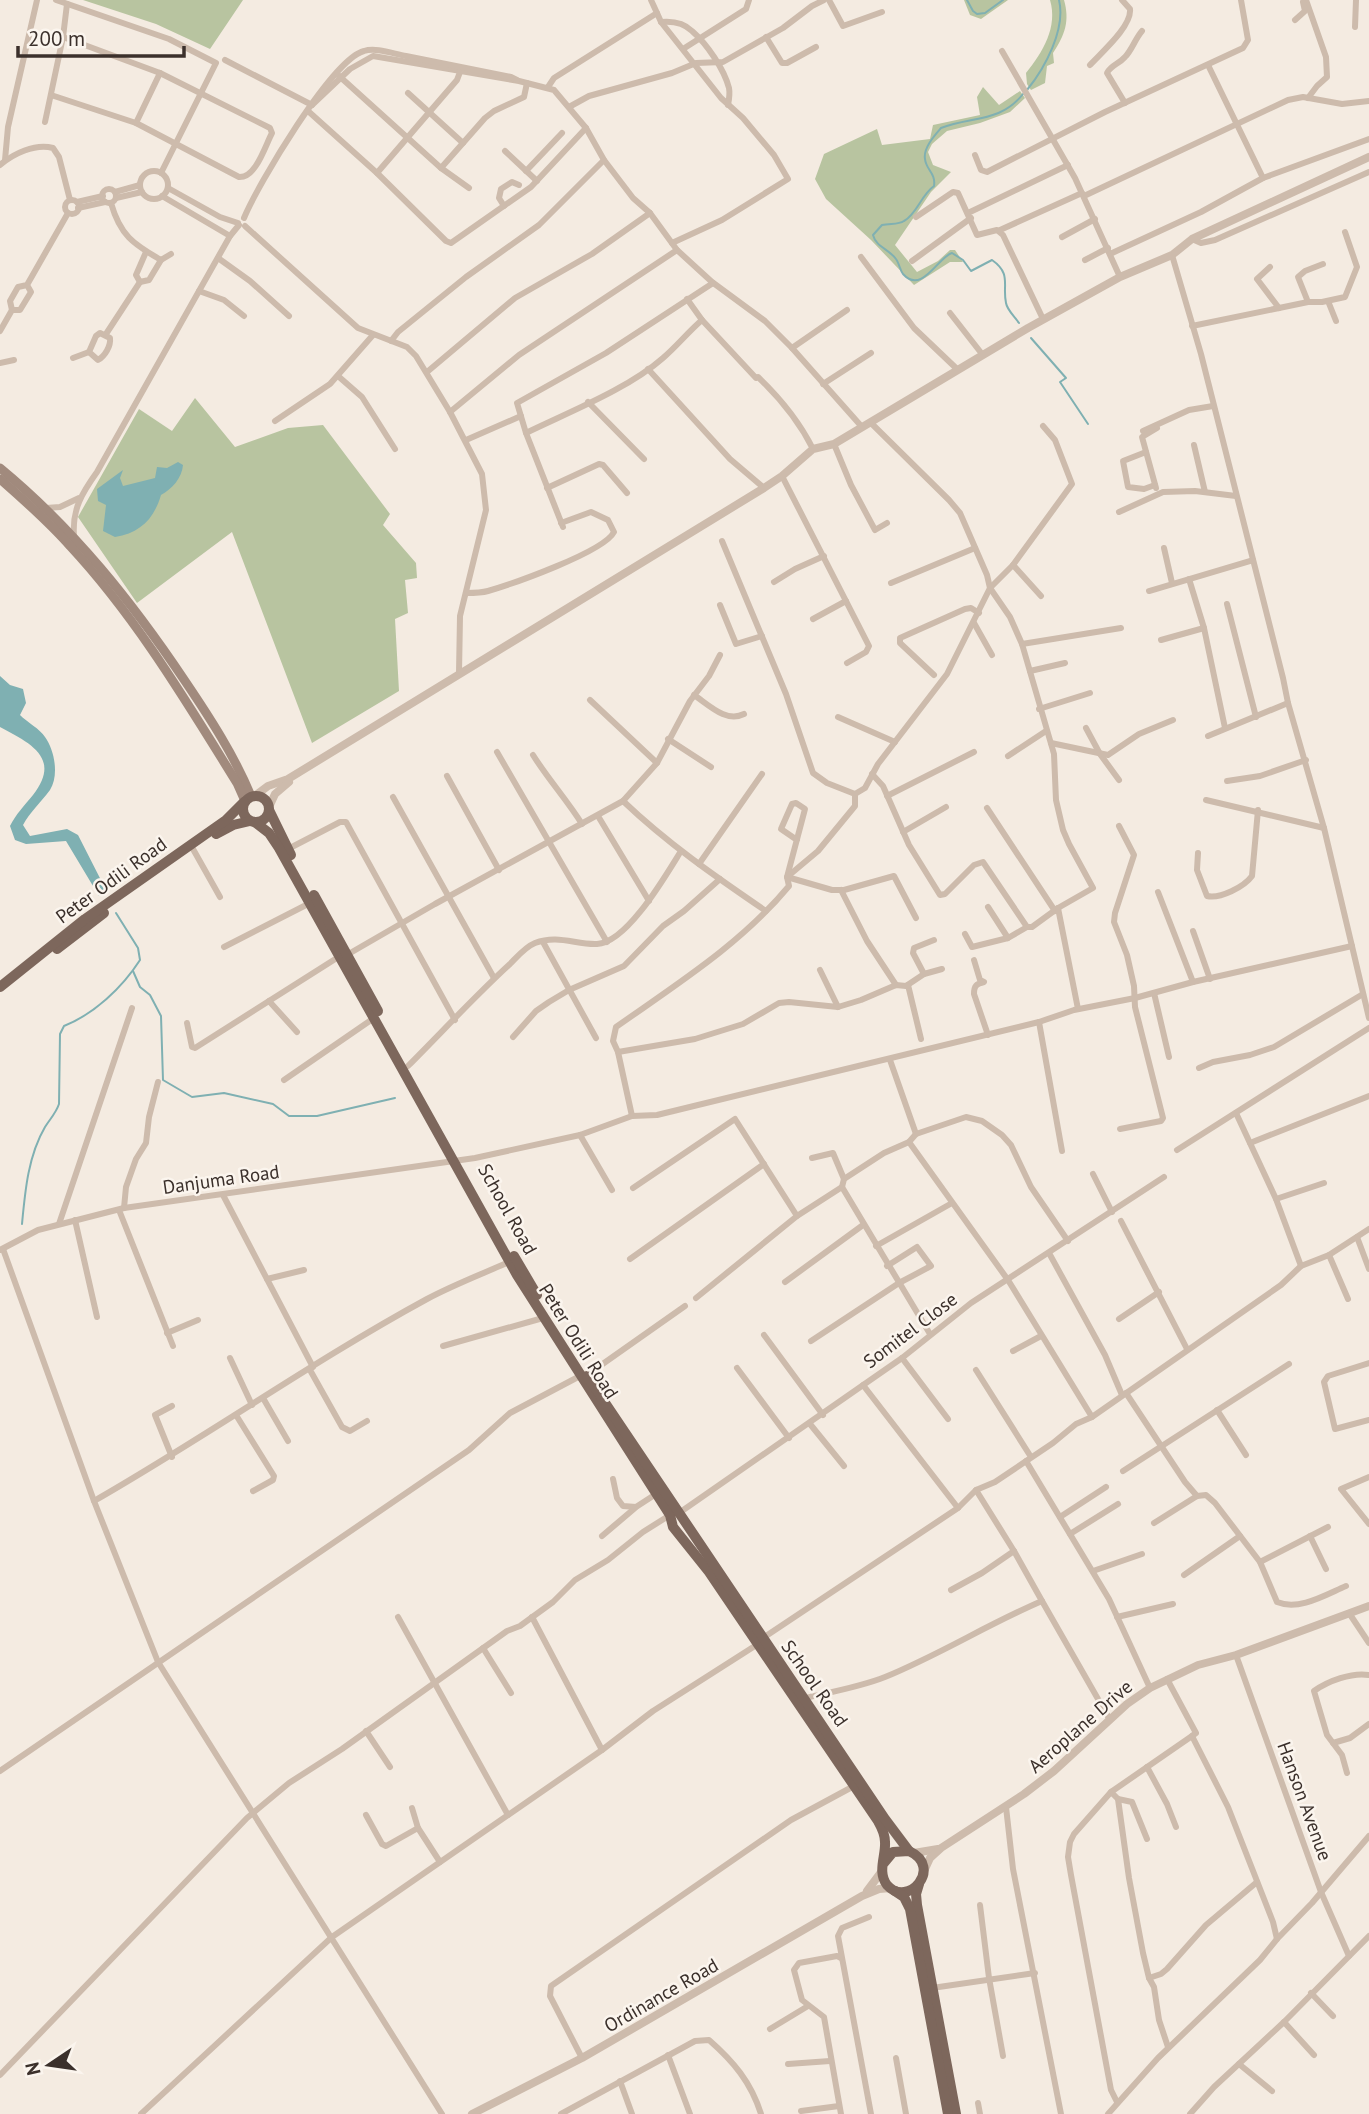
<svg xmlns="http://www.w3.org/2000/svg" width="1369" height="2114" viewBox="0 0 1369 2114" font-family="'PT Sans',sans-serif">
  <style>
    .green { fill: #b8c4a0 }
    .water { fill: #7fb0b2 }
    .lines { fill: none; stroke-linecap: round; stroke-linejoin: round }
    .stream { stroke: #7fb0b2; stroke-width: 2 }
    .minor { stroke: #cdbbac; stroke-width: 6 }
    .tertiary { stroke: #cdbbac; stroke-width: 8 }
    .secondary { stroke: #a18a7d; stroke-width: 9 }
    .primary { stroke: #7d675c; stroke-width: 10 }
    .labels { text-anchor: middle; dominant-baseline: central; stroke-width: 5; stroke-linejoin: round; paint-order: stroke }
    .street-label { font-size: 19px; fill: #3b302b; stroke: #fbf5ee }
  </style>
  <rect width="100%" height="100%" fill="#f4ebe1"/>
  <g class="green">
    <polygon points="83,0 243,0 210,49 156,24"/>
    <polygon points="964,0 1008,0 981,19 970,15"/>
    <path d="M 1050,0 L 1064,0 C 1070,21 1065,35 1053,53 L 1054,63 L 1047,66 L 1045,83 L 1031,90 L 1027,84 L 1026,73 C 1043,52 1058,27 1050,0 Z"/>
    <polygon points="983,87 999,105 1020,91 1025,98 1010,112 980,123 947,131 932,144 928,152 933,165 951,172 931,192 895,245 917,272 938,261 950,250 955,250 963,262 950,262 914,285 871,240 826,199 815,179 824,154 877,129 882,145 930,139 933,125 980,115 977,97"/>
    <polygon points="195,398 235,447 288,428 323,425 390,514 383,525 416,563 417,578 405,580 408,613 395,619 399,691 312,743 232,532 137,603 78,517 139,409 172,431"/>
  </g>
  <g class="water">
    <path d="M 178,462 L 183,465 C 182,478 172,489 161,495 C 154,519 140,533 115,537 L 103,531 L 106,505 L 98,501 L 97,489 L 123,470 L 120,478 L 123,486 L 155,478 L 157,467 L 167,468 Z"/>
    <path d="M 0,676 L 10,685 L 23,689 L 26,703 L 20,715 C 27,722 40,729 45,737 C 55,751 59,776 50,790 C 41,802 30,812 23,825 L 30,836 L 67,829 L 78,835 L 106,890 L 99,896 L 66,841 L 26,844 L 15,840 L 10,826 C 16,814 24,806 33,795 C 62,758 30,743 0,727 Z"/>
  </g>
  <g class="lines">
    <g class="stream">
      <polyline points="967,0 973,11 977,14 985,13 1003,0"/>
      <path d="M 1027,90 C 1045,68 1066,29 1059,0"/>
      <path d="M 1019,323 C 1015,317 1007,310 1006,303 C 1002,285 1012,274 992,260 L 971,271 L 963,260 L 952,253 C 938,257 922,295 903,274 C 900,270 899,263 896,259 C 889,249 876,247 873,235 L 882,225 C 890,223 898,225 904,221 C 917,214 921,195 934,186 C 936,173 926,170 925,159 C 923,148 935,135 941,128 C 972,116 1000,123 1023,94"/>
      <polyline points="1031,338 1066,378 1060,382 1088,424"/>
      <polyline points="133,971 140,987 150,995 161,1016 163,1080 192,1097 224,1093 273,1104 289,1116 317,1116 395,1098"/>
      <path d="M 22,1224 C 25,1192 28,1156 45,1127 C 50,1119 56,1113 59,1104 L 60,1034 L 64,1026 C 94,1014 122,988 140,960 L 138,948 L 116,913"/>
    </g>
    <g class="minor">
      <polyline points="56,0 169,39 216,63 161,173"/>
      <polyline points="829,0 843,26 882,12"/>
      <polyline points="1306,0 1326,57 1327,77 1317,86 1308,98"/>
      <polyline points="657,13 661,22 721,98 743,118 774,155 788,179 722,220 672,243"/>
      <polyline points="1295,20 1305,11 1303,2"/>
      <path d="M 661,22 C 672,21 684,23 692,31 C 707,44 724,69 729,88 C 730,93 729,100 728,105"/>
      <polyline points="1355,27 1356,0"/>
      <polyline points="766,37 782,63 787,63 816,47"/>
      <polyline points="683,49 746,9 749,0"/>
      <polyline points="1002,51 1075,178 1120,277"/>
      <polyline points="225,60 312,105"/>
      <path d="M 1090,65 C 1102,52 1132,26 1130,9 L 1122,0"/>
      <polyline points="1208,65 1263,178"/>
      <polyline points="338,75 441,168 469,188"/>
      <polyline points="548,87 554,78 657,13 651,0"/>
      <polyline points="408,93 463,143"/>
      <path d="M 51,95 L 136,123 L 239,177 C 256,178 265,146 272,133 L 270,128 L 160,73 L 63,37"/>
      <path d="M 1125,103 L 1107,73 C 1111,65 1119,64 1125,57 C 1132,50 1135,39 1142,31"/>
      <polyline points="312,105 350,69 373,56 519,81 554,90 586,128 604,160 633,198 650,213 677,250 712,282 765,321 792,348 862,427"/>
      <polyline points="569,107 589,96 672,73 696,63 723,62 783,28 812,6 824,0"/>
      <polyline points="308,111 377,173 446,241 451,243 531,187 586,128"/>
      <polyline points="45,122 63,37 67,4"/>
      <polyline points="136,123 160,73"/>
      <polyline points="505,151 537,181"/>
      <polyline points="975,155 981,170 987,172 1105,112 1243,48 1248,40 1241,0"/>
      <polyline points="5,160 8,127 37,0"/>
      <path d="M 0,165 C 13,154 35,143 53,148 L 59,157 L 70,200"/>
      <polyline points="441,168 485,118 494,111 524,97 527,83"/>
      <circle cx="154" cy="185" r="14"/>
      <polyline points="526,171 562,133"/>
      <polyline points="377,173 457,80 460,72"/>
      <polyline points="168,188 220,217 238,223"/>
      <circle cx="109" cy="196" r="7"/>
      <polyline points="115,192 140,185"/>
      <polyline points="162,196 230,236"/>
      <polyline points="1084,196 1288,100 1303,97 1342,104 1369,101"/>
      <polyline points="116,198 142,192"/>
      <circle cx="72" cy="207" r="7"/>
      <polyline points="77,202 103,196"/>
      <path d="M 111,203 C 120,235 133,244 161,260 L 171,254"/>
      <polyline points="504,206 499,198 501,189 512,182 519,185"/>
      <polyline points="78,208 105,202"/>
      <polyline points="968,213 1068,165"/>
      <polyline points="916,217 953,192 958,193 977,235 997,230 1003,235 1043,319"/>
      <path d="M 244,218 C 257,186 332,59 364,51 C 376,47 394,54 406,56 C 441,63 476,70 511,77 L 517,80"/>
      <polyline points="245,226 358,328 407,347 416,356 450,412 482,474 486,510 460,616 459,673"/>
      <polyline points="1000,230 1082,193"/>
      <polyline points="1062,237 1095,219"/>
      <polyline points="1192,239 1201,243 1215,240 1369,172"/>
      <polyline points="146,252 136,275 140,282 149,280 161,260"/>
      <polyline points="1110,254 1201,212 1263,178 1369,139"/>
      <polyline points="1172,255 1201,354 1283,678 1288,703 1324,828 1369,1018"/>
      <polyline points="861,257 914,328 957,369"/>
      <polyline points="218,258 250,281 289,316"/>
      <polyline points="1085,260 1108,248"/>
      <polyline points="912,261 971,218"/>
      <polyline points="1270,267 1257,279 1279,308"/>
      <polyline points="27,285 18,287 10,301 12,310 20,310 31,292 27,285 68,213"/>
      <polyline points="199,291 224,300 244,316"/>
      <path d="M 687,299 L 702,320 L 756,378 L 758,377 C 780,398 799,421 813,449"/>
      <polyline points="1328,301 1336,321"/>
      <polyline points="1308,302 1298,277 1305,271 1323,264"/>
      <polyline points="950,313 982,354"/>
      <polyline points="1192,326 1308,302 1322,302 1345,297 1357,267 1345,232"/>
      <polyline points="0,331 12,310"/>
      <path d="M 100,333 L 110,338 C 111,346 105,356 98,360 L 89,352 L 96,336 Z"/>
      <polyline points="106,334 140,282"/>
      <polyline points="391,341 398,332 466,277 539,225 604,160"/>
      <polyline points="792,348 847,310"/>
      <polyline points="73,358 89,352"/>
      <polyline points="0,363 14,360"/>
      <polyline points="648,369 730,459 764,488"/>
      <polyline points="427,372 515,298 592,254 650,213"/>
      <polyline points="338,376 362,397 395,449"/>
      <polyline points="823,384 871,353"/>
      <polyline points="588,402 644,459"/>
      <polyline points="450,412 519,355 677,250"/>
      <polyline points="275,421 330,384 373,335"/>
      <polyline points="870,422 949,500 960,513 987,575 990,588 1010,617 1022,644 1054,754 1056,800 1063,830 1069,844 1093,888 1058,908 1032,927 1027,927 983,862 974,865 945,894 940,895 909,845 883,786 872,774"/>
      <polyline points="1143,431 1189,410 1213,406"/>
      <path d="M 526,433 C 569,412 628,389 663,358 C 677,346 688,332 702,320"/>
      <polyline points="466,440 521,416"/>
      <polyline points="834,444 851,485 875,530 887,523"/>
      <polyline points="1194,445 1205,492"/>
      <polyline points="1146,452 1123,461 1128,487 1144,489 1155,485"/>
      <polyline points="782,476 869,646 866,652 847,663"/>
      <polyline points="547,488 599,464 603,465 627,493"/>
      <polyline points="1156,488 1142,437 1157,428"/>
      <polyline points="46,508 60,507 79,498"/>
      <polyline points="1119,512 1163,492 1195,491 1236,496"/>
      <polyline points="563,527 526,433 517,403 606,353 713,283"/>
      <path d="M 74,536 C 72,509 82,493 97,472 L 230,236 L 239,225"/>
      <polyline points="722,541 786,694 813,773 827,783 855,794"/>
      <polyline points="1164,548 1172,583"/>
      <polyline points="1013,565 1041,596"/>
      <polyline points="1189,579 1204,628 1225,728"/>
      <polyline points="774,582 795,569 824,556"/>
      <polyline points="891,583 975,548"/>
      <polyline points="1149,591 1253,560"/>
      <path d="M 466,593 C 474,593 481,593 488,591 C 512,584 604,552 614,532 L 608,520 L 591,512 L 561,523"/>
      <polyline points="1227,604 1256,717"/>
      <polyline points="720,605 736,644 762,636"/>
      <polyline points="813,619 846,601"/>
      <polyline points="974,623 992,655"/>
      <polyline points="1161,640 1204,628"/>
      <polyline points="1022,644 1121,628"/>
      <polyline points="1030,671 1065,663"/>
      <polyline points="934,675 900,643 900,638 965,609 971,608 979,613"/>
      <path d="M 694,695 C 709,705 726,723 744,714"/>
      <polyline points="590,700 657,763"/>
      <polyline points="1039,709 1090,693"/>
      <polyline points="838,717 895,742"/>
      <polyline points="1086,728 1100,754 1119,780"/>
      <polyline points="1208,736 1288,703"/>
      <polyline points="668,739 711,767"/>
      <polyline points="1051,743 1108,755 1139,734 1173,720"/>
      <polyline points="497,752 607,942"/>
      <path d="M 533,755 C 548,779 567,800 582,824"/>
      <polyline points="1008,756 1046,731"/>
      <polyline points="447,776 499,870"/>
      <polyline points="1227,781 1260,776 1306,760"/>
      <polyline points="855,794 865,788 878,764 947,674 990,588 1013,565 1072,484 1055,440 1043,426"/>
      <polyline points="887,796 974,752"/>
      <polyline points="393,797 494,978"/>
      <polyline points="1206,800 1324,828"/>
      <path d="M 623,801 C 667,843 716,877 766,911"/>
      <polyline points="987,808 1055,911"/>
      <polyline points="598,816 649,901"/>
      <polyline points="1119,826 1134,855 1115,913 1114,922 1127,955 1134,986 1135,1007 1163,1118 1161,1121 1120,1129"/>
      <polyline points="903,832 946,807"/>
      <polyline points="797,840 781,829 792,804 796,803 805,809 787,877 832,890 844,890 894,876 916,918"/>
      <polyline points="193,849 220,897"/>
      <polyline points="288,849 340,822 346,822 455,1020"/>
      <path d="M 1198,853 L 1197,870 L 1207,896 C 1220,899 1244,887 1252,876 L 1258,810"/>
      <polyline points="699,864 762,774"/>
      <polyline points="841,890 867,941 896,985"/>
      <polyline points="1158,892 1193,982"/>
      <polyline points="988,907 1008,938"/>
      <polyline points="1058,908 1078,1009"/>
      <polyline points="1193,931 1210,979"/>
      <polyline points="965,934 972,947 1008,938 1027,927"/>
      <polyline points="543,942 596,1038"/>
      <polyline points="224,947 310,903"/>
      <polyline points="345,956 435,904 623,801 657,763 690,701 709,676 720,655"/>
      <path d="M 974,960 L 980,980 L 984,982 C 976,984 974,986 974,994 L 988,1035"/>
      <polyline points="820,970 838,1007"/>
      <polyline points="924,974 913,953 914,948 934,940"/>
      <polyline points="908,985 921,1039"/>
      <polyline points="1154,993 1169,1057"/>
      <polyline points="269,1001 297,1032"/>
      <polyline points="1039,1022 1062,1151"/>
      <polyline points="187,1023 192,1047 195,1048 340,956"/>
      <polyline points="513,1037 536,1011 549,1002 569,990 624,966 663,926 684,911 720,879"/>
      <polyline points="618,1052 695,1039 743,1024 779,1003 789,1002 838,1007 861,1000 896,985 906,986 924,974 942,969"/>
      <polyline points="890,1060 916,1134"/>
      <path d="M 408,1066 C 442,1032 475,996 510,964 C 517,957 525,947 535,943 C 558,934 576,945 597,944 C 627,943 666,875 681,851"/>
      <polyline points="1199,1068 1213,1062 1250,1055 1274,1047 1363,994"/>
      <polyline points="284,1080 374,1018"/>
      <polyline points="1236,1113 1276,1199 1301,1266"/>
      <path d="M 632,1116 L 618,1052 L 613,1041 L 616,1027 C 677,984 741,944 789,886 L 787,877 L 818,851 L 855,806 L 855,794"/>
      <polyline points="580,1135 612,1190"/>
      <polyline points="909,1142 1008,1280 1092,1417"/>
      <polyline points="1250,1143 1369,1096"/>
      <polyline points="1177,1150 1369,1028"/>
      <polyline points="812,1158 833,1153 844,1179"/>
      <polyline points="1093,1174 1112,1212"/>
      <polyline points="842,1187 930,1334"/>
      <polyline points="633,1188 735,1119 797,1216"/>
      <polyline points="223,1195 313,1367"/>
      <polyline points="1276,1199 1324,1183"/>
      <polyline points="124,1208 126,1187 136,1159 146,1143 149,1117 158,1082"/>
      <polyline points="119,1210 173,1346"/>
      <polyline points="75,1220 97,1317"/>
      <polyline points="1121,1221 1187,1349"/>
      <polyline points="59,1224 132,1008"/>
      <polyline points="1357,1237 1369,1269"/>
      <polyline points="876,1246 952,1203"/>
      <polyline points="3,1249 94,1501 158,1662 442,2114"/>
      <polyline points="0,1250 38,1230 124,1208 475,1158 580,1135 632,1116 657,1115 1039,1022 1074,1010 1135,998 1193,982 1352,946"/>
      <polyline points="1049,1253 1105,1355 1122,1395"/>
      <polyline points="1329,1255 1348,1299"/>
      <polyline points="630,1259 764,1164"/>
      <polyline points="267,1279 304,1270"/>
      <polyline points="785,1282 863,1225"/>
      <polyline points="696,1298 797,1216 842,1187 844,1179 884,1153 909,1142 916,1134 966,1117 982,1121 1002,1135 1011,1145 1031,1187 1068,1241"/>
      <polyline points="1119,1319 1159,1292"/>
      <polyline points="167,1333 198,1320"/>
      <polyline points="764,1335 823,1415"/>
      <polyline points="811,1341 899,1283 931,1266 917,1247 887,1266"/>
      <polyline points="443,1346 543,1318"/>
      <polyline points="1013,1351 1041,1336"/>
      <polyline points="230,1358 252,1405"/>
      <polyline points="902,1358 948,1419"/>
      <polyline points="1369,1363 1328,1376 1324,1382 1335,1429 1369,1420"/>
      <polyline points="737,1368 789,1438"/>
      <polyline points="310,1370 342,1427 350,1431 367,1421"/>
      <polyline points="976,1370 1031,1457"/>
      <polyline points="587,1375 685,1306"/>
      <polyline points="863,1385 958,1508"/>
      <polyline points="1126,1393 1185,1482 1197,1496"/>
      <polyline points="263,1398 288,1441"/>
      <polyline points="1217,1410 1246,1455"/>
      <polyline points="236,1415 274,1476 273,1480 253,1491"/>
      <polyline points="810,1424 844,1466"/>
      <polyline points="172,1457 155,1415 172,1406"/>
      <polyline points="1026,1461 1109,1599 1150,1688"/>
      <polyline points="1123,1471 1289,1364"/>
      <polyline points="1369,1477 1341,1489 1369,1524"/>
      <polyline points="613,1479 617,1498 623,1506 636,1507 656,1494"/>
      <path d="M 94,1501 C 206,1437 313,1361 427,1299 C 453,1285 482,1274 509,1262"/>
      <polyline points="1060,1517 1106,1487"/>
      <path d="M 1154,1523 L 1197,1496 L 1206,1495 L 1215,1503 L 1260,1562 L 1277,1602 C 1299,1611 1325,1595 1346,1586"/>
      <polyline points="1070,1534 1118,1504"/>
      <polyline points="602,1536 635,1508"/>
      <polyline points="1310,1536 1326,1569"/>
      <polyline points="1260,1562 1328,1527"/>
      <polyline points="1093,1571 1142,1554"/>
      <polyline points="1184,1575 1240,1536"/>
      <polyline points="951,1590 982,1573 1014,1551"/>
      <polyline points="1042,1601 1110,1720"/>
      <polyline points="1349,1613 1369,1643"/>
      <polyline points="398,1617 508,1815"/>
      <polyline points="532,1617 602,1750"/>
      <polyline points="1117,1617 1173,1604"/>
      <polyline points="483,1648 511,1693"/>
      <polyline points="1236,1655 1321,1892 1349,1956"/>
      <polyline points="1167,1679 1196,1733 1192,1736 1228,1807 1273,1922 1277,1939"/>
      <path d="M 805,1698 C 831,1692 860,1687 885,1677 C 939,1655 988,1624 1042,1601 L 1014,1551 L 976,1490"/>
      <polyline points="366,1731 390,1767"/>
      <polyline points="1333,1743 1350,1738 1369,1724"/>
      <polyline points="1147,1767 1167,1804 1176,1827"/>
      <polyline points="0,1771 469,1450 510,1413 580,1376"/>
      <path d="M 1347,1773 L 1342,1755 L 1327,1735 L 1314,1691 C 1328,1681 1352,1672 1369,1675"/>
      <polyline points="1111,1792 1118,1799 1129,1878 1143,1953 1149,1978 1154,1987 1159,2020 1168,2047"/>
      <polyline points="1118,1799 1132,1802 1147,1839"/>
      <polyline points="1006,1807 1013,1869 1061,2114"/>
      <polyline points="412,1808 418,1828 440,1862"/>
      <polyline points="366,1815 382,1844 386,1846 418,1828"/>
      <polyline points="980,1905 989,1978 1003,2056"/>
      <polyline points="869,1917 842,1928 838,1936 871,2114"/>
      <polyline points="1149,1978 1161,1974 1167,1969 1206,1925 1257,1882"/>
      <polyline points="932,1988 1035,1973"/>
      <polyline points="1311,1993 1333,2016"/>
      <polyline points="1284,2022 1314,2055"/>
      <polyline points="770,2029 808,2006"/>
      <polyline points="668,2055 690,2114"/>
      <polyline points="582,2058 550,1996 551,1986 791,1820 854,1786"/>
      <polyline points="896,2058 906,2114"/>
      <polyline points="788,2064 830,2061"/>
      <polyline points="1239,2064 1272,2091"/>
      <polyline points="0,2075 247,1818 289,1783 342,1749 507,1631 520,1626 553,1602 575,1580 608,1560 643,1532 670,1515 679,1513 902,1358 971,1303 1164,1177"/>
      <polyline points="620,2081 632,2114"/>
      <polyline points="1117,2102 1111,2090 1071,1875 1068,1857 1070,1842 1074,1834 1111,1792 1192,1736"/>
      <polyline points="978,2103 980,2114"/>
      <polyline points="801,2111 839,2106"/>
      <polyline points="141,2114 332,1937 602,1750 653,1711 758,1644 763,1638 958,1508 976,1490 995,1482 1053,1443 1076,1424 1092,1417 1281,1285 1301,1266 1329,1255 1369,1229"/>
      <path d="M 561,2114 L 695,2041 L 709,2040 C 733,2061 751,2082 761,2114"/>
      <polyline points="841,2114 824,2017 802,2000 794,1970 799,1963 837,1956 841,1958"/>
      <polyline points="1108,2114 1158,2058 1260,1960 1277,1939 1312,1903 1369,1836"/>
      <polyline points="1190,2114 1214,2087 1284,2022 1369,1936"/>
    </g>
    <g class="tertiary">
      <polyline points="256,795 268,786 288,779 764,488 782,476 813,449 834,444 1028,328 1120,277 1172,255 1192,239 1369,157"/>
      <polyline points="269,807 275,794 289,782"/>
      <polyline points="914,1853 938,1849"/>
      <polyline points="924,1871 930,1858 941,1848 1024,1794 1054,1771 1127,1704 1150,1688 1198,1665 1236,1655 1369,1606"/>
      <polyline points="867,1891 882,1871"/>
      <polyline points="472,2114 582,2058 862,1896 879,1889 891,1888"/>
    </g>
    <g class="secondary">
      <path d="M 0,468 C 74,529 132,602 185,681 C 210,718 234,755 251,796"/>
      <path d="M 0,479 C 24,500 49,522 70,546 C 136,617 186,701 237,783 L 245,801"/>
    </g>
    <g class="primary">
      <circle cx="256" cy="809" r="13"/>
      <polyline points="269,810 291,855"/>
      <path d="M 256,823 L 269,833 L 279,848 L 517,1275 L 670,1515 L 673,1527 L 709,1572 L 878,1821 C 882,1828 885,1834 885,1842 C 886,1856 877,1872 887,1885 C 908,1909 944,1867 909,1851 L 893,1852 L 883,1864"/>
      <polyline points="216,834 233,825 250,821"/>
      <polyline points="314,895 378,1011"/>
      <polyline points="57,949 104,913"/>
      <polyline points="0,987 85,919 226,820 244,802"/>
      <polyline points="514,1256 537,1295"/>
      <polyline points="587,1376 885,1819 909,1851"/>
      <polyline points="919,1884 916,1894 917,1905 956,2114"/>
      <polyline points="895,1891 904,1897 910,1909 948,2114"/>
    </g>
  </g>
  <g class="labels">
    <g class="street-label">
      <text transform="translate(111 880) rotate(-36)">Peter Odili Road</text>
      <text transform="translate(221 1179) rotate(-8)">Danjuma Road</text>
      <text transform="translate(508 1209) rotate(61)">School Road</text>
      <text transform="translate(910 1330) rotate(-37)">Somitel Close</text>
      <text transform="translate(579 1341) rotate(58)">Peter Odili Road</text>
      <text transform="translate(815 1683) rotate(55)">School Road</text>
      <text transform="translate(1080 1726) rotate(-41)">Aeroplane Drive</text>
      <text transform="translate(1305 1801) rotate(70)">Hanson Avenue</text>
      <text transform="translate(661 1995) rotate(-30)">Ordinance Road</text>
    </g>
  </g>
  <g transform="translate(49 2065) rotate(257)" stroke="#fbf5ee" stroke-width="5" paint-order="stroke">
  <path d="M0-5L12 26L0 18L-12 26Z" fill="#3b302b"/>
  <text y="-10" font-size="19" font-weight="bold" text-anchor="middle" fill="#3b302b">N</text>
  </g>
  <path d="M18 46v10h166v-10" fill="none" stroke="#3b302b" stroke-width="3.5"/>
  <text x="28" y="46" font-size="21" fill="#3b302b" stroke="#fbf5ee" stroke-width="5" paint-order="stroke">200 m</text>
</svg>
